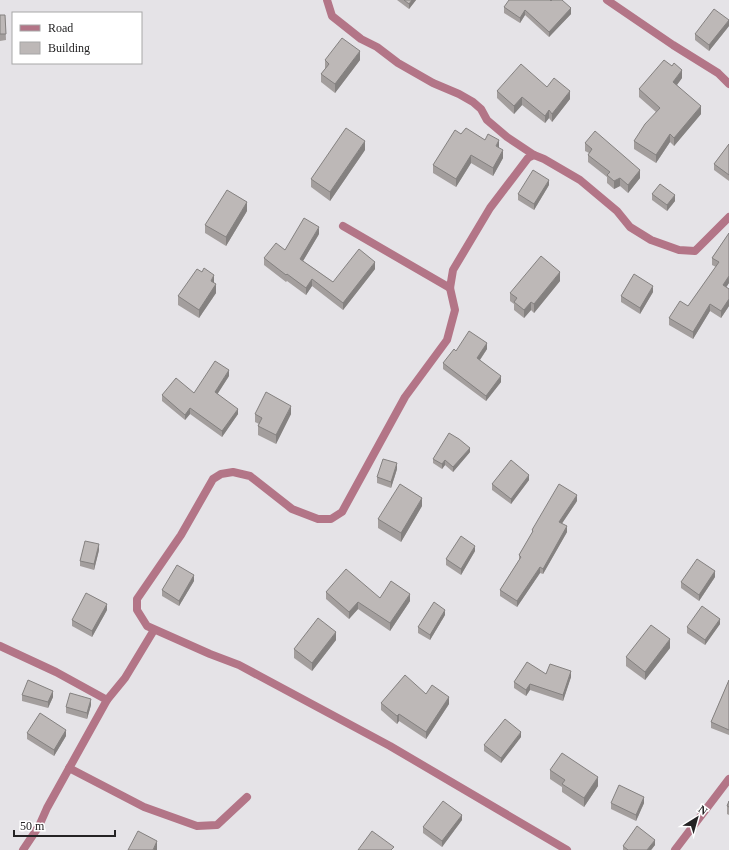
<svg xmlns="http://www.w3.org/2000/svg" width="729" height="850" viewBox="0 0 729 850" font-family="'Times New Roman',serif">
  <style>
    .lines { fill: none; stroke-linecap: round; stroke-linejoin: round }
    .minor { stroke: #b37587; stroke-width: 8 }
    .wall { fill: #a39e9d }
    .shaded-wall { fill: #848180 }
    .building { fill: #bdb8b7; stroke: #848180 }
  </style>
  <rect width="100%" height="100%" fill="#e5e3e7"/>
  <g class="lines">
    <g class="minor">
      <polyline points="327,0 332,16 361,39 377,47 398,63 433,83 459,94 473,102 481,109 487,120 507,137 534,155"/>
      <polyline points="607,0 673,45 718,73 729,84"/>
      <polyline points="343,226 450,288"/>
      <polyline points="0,646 56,672 107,700 125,678 154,630"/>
      <polyline points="69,768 144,807 197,826 217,825 247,797"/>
      <polyline points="23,850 39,826 47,808 107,700"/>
      <polyline points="567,850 390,746 239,665 210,654 147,626 137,610 137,599 181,535 213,479 221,474 233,472 250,476 292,509 318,519 331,519 342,512 405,397 447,340 455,310 450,288 453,270 490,208 528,158 534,155 544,159 580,180 617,211 630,227 651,240 679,250 695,251 729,217"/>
      <polyline points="675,850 729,779"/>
    </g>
  </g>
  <g class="wall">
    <polygon points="397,0 416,0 409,9"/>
    <polygon points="551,1 571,14 549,37 525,15 520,23 504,13 504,7"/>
    <polygon points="0,15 5,15 6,40 0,41"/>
    <polygon points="729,26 709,51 695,40 695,34"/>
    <polygon points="325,60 360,60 335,93 321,82 321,74 325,69"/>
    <polygon points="682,78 677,85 701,114 674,146 670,142 656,163 634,149 634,141 656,112 639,97 639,89"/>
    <polygon points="547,87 570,99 552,122 549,118 545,123 522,105 514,114 497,98 497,91"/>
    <polygon points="461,134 485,140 499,148 503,158 493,176 471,163 456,187 433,173 433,165"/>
    <polygon points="585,143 640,178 628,193 620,186 614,189 607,183 607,177 588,162 588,155 589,153 585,151"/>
    <polygon points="729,144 729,181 714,170 714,164"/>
    <polygon points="365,150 330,201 311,187 311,179"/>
    <polygon points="549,185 534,210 518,200 518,194"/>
    <polygon points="652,194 675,201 667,211 652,200"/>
    <polygon points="247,211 226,246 205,233 205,225"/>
    <polygon points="729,233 729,283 726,287 729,289 729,306 721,318 710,311 693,339 669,325 669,318 688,306 716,267 712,265 712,258"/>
    <polygon points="319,234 303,261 333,282 375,269 343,310 312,286 306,295 287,281 286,282 264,265 264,258 285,250"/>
    <polygon points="560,281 534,313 531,310 524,318 514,310 514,304 510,301 510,293"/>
    <polygon points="214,283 216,293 199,318 178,305 178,296"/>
    <polygon points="653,292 640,314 621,302 621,296"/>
    <polygon points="487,349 480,360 501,382 486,401 443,369 443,363 456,351"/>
    <polygon points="229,376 217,394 238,414 222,437 190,414 185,420 162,401 162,395 194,393"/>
    <polygon points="255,414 291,414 276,444 258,435 258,426 259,424 255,422"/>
    <polygon points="470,452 453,472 445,465 442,469 433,463 433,459"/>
    <polygon points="397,469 391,488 377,483 377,477"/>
    <polygon points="529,480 511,504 492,490 492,484"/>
    <polygon points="577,501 562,523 567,532 543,574 540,573 517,607 500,596 500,590 519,560 519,555 532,533 532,530"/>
    <polygon points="422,506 401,542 378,528 378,519"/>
    <polygon points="99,550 94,570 80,566 80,561"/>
    <polygon points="475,551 461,575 446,565 446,559"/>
    <polygon points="715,577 699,601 681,588 681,582"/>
    <polygon points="194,581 179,606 162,596 162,590"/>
    <polygon points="326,592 380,598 410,601 390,631 358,609 349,619 326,599"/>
    <polygon points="107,610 92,637 72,626 72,620"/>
    <polygon points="445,615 430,640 418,633 418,627"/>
    <polygon points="720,624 705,645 687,633 687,627"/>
    <polygon points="336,640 312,671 294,658 294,649"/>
    <polygon points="670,648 645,680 626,666 626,657"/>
    <polygon points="546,674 571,677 563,701 530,690 526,696 514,688 514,682"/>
    <polygon points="729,680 729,735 711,728 711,722"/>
    <polygon points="22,695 53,697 48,708 22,701"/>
    <polygon points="381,703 449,704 426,739 399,721 397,724 381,710"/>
    <polygon points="91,705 87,719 66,713 66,707"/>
    <polygon points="27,733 66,736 54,756 27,739"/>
    <polygon points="521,737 501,763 484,751 484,745"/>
    <polygon points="550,770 598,786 584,807 562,792 562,787 550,779"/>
    <polygon points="729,801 729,815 727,814 727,806"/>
    <polygon points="611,803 644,803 636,821 611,809"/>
    <polygon points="462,820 442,847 423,833 423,827"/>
    <polygon points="655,845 651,850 623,850 623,846"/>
  </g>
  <g class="shaded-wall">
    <polygon points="412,0 416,0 409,9 409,4"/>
    <polygon points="571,8 571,14 549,37 549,32"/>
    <polygon points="525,10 525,15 520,23 520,18"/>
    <polygon points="729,20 729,26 709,51 709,45"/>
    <polygon points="360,51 360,60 335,93 335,84"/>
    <polygon points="682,70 682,78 673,90 673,82"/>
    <polygon points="570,91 570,99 552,122 552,114"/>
    <polygon points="522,97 522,105 514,114 514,106"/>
    <polygon points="701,106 701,114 674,146 674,138"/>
    <polygon points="549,110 549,118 545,123 545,116"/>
    <polygon points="670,134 670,142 656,163 656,155"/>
    <polygon points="499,140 499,148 496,146"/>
    <polygon points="365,141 365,150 330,201 330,192"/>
    <polygon points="503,150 503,158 493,176 493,168"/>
    <polygon points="471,155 471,163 456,187 456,179"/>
    <polygon points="640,170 640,178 628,193 628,185"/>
    <polygon points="620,178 620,186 614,189 614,181"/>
    <polygon points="549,180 549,185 534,210 534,204"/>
    <polygon points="675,195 675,201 667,211 667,205"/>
    <polygon points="247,202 247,211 226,246 226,237"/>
    <polygon points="319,227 319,234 300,266 300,259"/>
    <polygon points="375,262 375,269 343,310 343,303"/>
    <polygon points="560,272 560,281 534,313 534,304"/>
    <polygon points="214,275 214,284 211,281"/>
    <polygon points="729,276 729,283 723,292 723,285"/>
    <polygon points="312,279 312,286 306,295 306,288"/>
    <polygon points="216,284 216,293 199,318 199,310"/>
    <polygon points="653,286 653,292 640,314 640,308"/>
    <polygon points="729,299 729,306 721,318 721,311"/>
    <polygon points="531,302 531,310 524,318 524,310"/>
    <polygon points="710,304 710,311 693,339 693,332"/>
    <polygon points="487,343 487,349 477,364 477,358"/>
    <polygon points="229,370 229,376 215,398 215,392"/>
    <polygon points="501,376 501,382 486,401 486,396"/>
    <polygon points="291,406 291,414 276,444 276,435"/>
    <polygon points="190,408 190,414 185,420 185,415"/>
    <polygon points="238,409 238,414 222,437 222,431"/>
    <polygon points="470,448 470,452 453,472 453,467"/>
    <polygon points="445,460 445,465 442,469 442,464"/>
    <polygon points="397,463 397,469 391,488 391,482"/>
    <polygon points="529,475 529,480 511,504 511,499"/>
    <polygon points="577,495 577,501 559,528 559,522"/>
    <polygon points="422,498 422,506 401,542 401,533"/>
    <polygon points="567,526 567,532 543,574 543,569"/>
    <polygon points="99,544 99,550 94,570 94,564"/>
    <polygon points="475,546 475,551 461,575 461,569"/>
    <polygon points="540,567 540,573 517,607 517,601"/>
    <polygon points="715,571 715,577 699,601 699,595"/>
    <polygon points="194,575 194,581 179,606 179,601"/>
    <polygon points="410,594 410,601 390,631 390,623"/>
    <polygon points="358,602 358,609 349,619 349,612"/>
    <polygon points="107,604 107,610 92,637 92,631"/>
    <polygon points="445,610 445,615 430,640 430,635"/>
    <polygon points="720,619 720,624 705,645 705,640"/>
    <polygon points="336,632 336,640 312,671 312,663"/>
    <polygon points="670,639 670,648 645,680 645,672"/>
    <polygon points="571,671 571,677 563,701 563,695"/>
    <polygon points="530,684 530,690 526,696 526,690"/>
    <polygon points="53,691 53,697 48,708 48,702"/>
    <polygon points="449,697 449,704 426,739 426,732"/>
    <polygon points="91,699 91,705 87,719 87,713"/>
    <polygon points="399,714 399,721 397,724 397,716"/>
    <polygon points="66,730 66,736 54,756 54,750"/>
    <polygon points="521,732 521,737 501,763 501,758"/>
    <polygon points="598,777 598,786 584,807 584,798"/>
    <polygon points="644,797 644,803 636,821 636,815"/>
    <polygon points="462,815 462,820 442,847 442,841"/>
    <polygon points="655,840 655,845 651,850 647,850"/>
    <polygon points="157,841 157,850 153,850"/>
  </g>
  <g class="building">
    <polygon points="404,0 412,0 409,4"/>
    <polygon points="509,0 550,0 551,1 552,0 562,0 571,8 549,32 525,10 520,18 504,7"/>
    <polygon points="714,9 729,20 709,45 695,34"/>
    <polygon points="0,15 5,15 6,34 0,34"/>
    <polygon points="342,38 360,51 335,84 321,74 329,64 325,60"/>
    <polygon points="664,60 672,66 674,63 682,70 673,82 701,106 674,138 670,134 656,155 634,141 645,124 660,108 639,89"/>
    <polygon points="521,64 547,87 554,78 570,91 552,114 549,110 545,116 522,97 514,106 497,91"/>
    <polygon points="346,128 365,141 330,192 311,179"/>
    <polygon points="466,128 485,140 488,134 499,140 496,146 503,150 493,168 471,155 456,179 433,165 455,130 461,134"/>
    <polygon points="595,131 640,170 628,185 620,178 614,181 607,175 610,172 588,155 592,149 585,143"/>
    <polygon points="729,144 729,175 714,164"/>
    <polygon points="533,170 549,180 534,204 518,194"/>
    <polygon points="660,184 675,195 667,205 652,194"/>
    <polygon points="227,190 247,202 226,237 205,225"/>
    <polygon points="304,218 319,227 300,259 333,282 359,249 375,262 343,303 312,279 306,288 287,274 286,275 264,258 276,243 285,250"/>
    <polygon points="729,233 729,276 723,285 729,289 729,299 721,311 710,304 693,332 669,318 680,301 688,306 719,262 712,258"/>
    <polygon points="541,256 560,272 534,304 531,302 524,310 514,302 517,298 510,293"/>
    <polygon points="204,268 214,275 211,281 216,284 199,310 178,296 197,269 202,272"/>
    <polygon points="634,274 653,286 640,308 621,296"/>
    <polygon points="469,331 487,343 477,358 501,376 486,396 443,363 454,349 456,351"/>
    <polygon points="215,361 229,370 215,392 238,409 222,431 190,408 185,415 162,395 176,378 194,393"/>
    <polygon points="266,392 291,406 276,435 258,426 262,418 255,414"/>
    <polygon points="449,433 459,439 470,448 453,467 445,460 442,464 433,459"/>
    <polygon points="383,459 397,463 391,482 377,477"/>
    <polygon points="511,460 529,475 511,499 492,484"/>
    <polygon points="400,484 422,498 401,533 378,519"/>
    <polygon points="559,484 577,495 559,522 567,526 543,569 540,567 517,601 500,590 521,557 519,555 533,531 532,530"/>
    <polygon points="461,536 475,546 461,569 446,559"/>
    <polygon points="85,541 99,544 94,564 80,561"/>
    <polygon points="697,559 715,571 699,595 681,582"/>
    <polygon points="177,565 194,575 179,601 162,590"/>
    <polygon points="346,569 380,598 391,581 410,594 390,623 358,602 349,612 326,592"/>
    <polygon points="86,593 107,604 92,631 72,620"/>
    <polygon points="434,602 445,610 430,635 418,627"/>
    <polygon points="702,606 720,619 705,640 687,627"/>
    <polygon points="318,618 336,632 312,663 294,649"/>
    <polygon points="651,625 670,639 645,672 626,657"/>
    <polygon points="527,662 546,674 550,664 571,671 563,695 530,684 526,690 514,682"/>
    <polygon points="405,675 426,694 432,685 449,697 426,732 399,714 397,716 381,703"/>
    <polygon points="28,680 53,691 48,702 22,695"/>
    <polygon points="729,680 729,730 711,722"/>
    <polygon points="70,693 91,699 87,713 66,707"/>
    <polygon points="40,713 66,730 54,750 27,733"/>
    <polygon points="505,719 521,732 501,758 484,745"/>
    <polygon points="562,753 598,777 584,798 562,784 565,780 550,770"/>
    <polygon points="619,785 644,797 636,815 611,803"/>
    <polygon points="443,801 462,815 442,841 423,827"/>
    <polygon points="729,801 729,807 727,806"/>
    <polygon points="637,826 655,840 647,850 628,850 623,846"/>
    <polygon points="138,831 157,841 153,850 128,850"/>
    <polygon points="372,831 394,847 391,850 358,850"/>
  </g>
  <rect x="12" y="12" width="130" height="52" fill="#ffffff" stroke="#a7a7a7"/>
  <rect x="20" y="25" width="20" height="6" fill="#b37587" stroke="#a7a7a7"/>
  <text x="48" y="32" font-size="12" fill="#242324">Road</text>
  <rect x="20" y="42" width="20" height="12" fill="#bdb8b7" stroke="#a7a7a7"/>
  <text x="48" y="52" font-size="12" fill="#242324">Building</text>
  <g transform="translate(697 818) rotate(37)" stroke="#ffffff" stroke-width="3" paint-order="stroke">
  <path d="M0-3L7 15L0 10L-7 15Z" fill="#242324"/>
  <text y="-6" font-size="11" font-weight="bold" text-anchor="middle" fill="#242324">N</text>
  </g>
  <path d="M14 830v6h101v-6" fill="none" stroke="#242324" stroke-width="2"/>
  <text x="20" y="830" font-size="12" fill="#242324" stroke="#ffffff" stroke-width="3" paint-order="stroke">50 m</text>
</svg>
